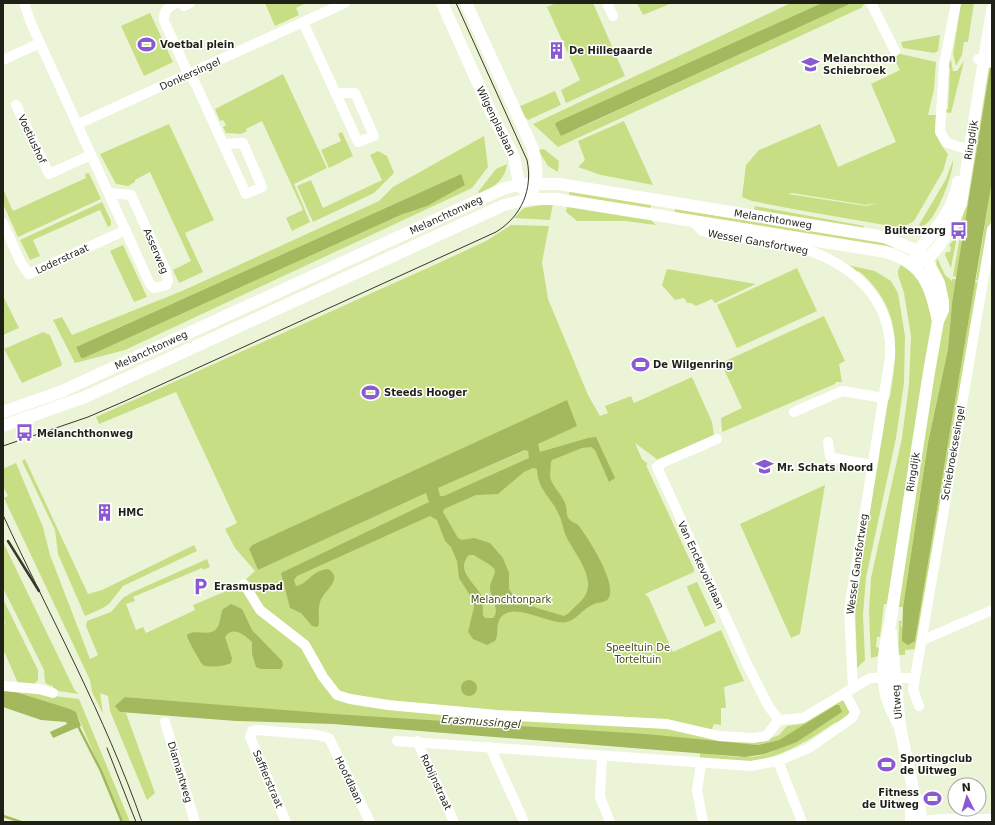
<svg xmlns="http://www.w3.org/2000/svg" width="995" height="825" viewBox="0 0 995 825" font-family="'DejaVu Sans',sans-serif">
<rect width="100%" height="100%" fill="#ecf4d7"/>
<g fill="#c8de85" fill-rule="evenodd">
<polygon points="265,3 306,3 296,8 299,15 275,26"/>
<polygon points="556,3 593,3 625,76 566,103 561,90 580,80 547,7"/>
<polygon points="637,3 672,3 643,15"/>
<polygon points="791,3 822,3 711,53 573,131 852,3 865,3 861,8 558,147 533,124"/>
<polygon points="961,3 974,3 968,42 964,42 962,55 956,66 953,54"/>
<polygon points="150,13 173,62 144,76 121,26"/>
<polygon points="940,35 938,51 934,53 903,48 901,42"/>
<path d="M896 53 936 62 934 89 928 115H936C934 132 937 141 948 154L943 171 914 221 902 228 798 210 752 201 742 197 746 165 759 150 820 124 838 167 896 142 871 84 900 70 892 55ZM792 193 866 205 878 203 867 206 788 194Z"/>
<polygon points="948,59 951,60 953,71 957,71 964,61 951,113 944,112 944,110 948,109 950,68 947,67"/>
<polygon points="988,68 990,68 957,277 953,276 961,230 959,229 963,215"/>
<polygon points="283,74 327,168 294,184 310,222 292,231 286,218 303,210 262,121 246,129 247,131 241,134 226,133 223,127 226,125 223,120 220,121 215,109"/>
<polygon points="555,91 561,105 528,120 516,108"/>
<polygon points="624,121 653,185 601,175 578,167 585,160 578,141"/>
<polygon points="169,124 214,220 185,233 203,272 179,283 173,270 191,261 150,172 135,180 135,182 128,186 116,184 100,154"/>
<polygon points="342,132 353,156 329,168 321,150 341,141 338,134"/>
<path d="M484 136 488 167 472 188 125 350 75 363 53 320 62 317 72 335 182 291 379 201 393 187ZM461 174 403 214 84 358H81L76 347Z"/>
<polygon points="544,149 559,161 558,172 548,166 538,150"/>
<polygon points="378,151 387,156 394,173 374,193 313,222 297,186 311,180 323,208 382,180 370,155"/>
<path d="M953 160C954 172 935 226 921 226L919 225 946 179Z"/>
<path d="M507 164C505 181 493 187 479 194L478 192 496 169Z"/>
<polygon points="89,173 101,199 18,237 3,204 3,189 13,211 86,178 85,174"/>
<polygon points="992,181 992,214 981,281 976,280"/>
<polygon points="570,191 651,204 650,211 568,198"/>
<polygon points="102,202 111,221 111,225 108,227 100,210 33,240 40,256 30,260 20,240"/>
<polygon points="553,203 550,220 514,218 524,208"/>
<polygon points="567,205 650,219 656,225 625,221 577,221 566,212"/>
<polygon points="755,206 864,226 863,229 754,211"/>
<polygon points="675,209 880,242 894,245 892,248 674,215"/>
<path d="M511 225 549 226 542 262 548 299 588 395 600 416 608 413 605 406 631 396 634 403 692 377 712 422 714 435 658 460 635 443 642 459 648 464 646 465 694 569V572L645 594 649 598 673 652 721 630 744 681 724 687 726 708H721V725L714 724 712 729 734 742H759L779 735 787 726 801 724 839 700 845 701 851 712 838 724 836 722C812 738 788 754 759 760 741 764 718 759 700 758V753C724 755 756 763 777 749 784 745 790 737 795 731L779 740 758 745 721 743 668 744 125 697 120 712 126 713 155 793 147 800 110 711 108 696 100 693 103 714 92 692 90 680 4 498 8 496 3 486V469L16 463 43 527 50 555 90 659 98 655 86 626 87 621 111 612 123 598 131 593 207 559 210 567 203 570 202 568 133 597 135 601 126 604 136 630 143 627 146 633 195 610 193 605 229 590 235 589 255 571 235 548 225 529 237 523 176 392 99 424 96 417 432 266 486 241ZM557 405 526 450 423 494 258 570 249 549 252 545Z"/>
<polygon points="955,237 957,237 951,268 945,255 946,252 950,252 951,247 949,246"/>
<polygon points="123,245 147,297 134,302 110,251"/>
<polygon points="937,258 945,275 952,281 952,279 957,279 952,303 948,349 928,441 903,607 897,607 942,325 936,266"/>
<polygon points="902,262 923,283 933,324 887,604 884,604 880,637 877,637 876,647 879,648 878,656 871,658 869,612 871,578 902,438 909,384 911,336 904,293 898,275 898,271"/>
<path d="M847 265 875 271 891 281 898 293 905 336 904 383 896 438 866 578 863 614 865 660 854 671 857 664 855 606 861 574 857 573 886 396 890 397C896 360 901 326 879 293 873 285 867 277 858 271L855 273Z"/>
<polygon points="797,268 817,311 737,348 717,305"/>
<polygon points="667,269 756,284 715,303 712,299 696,306 691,303 687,303 684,298 675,300 662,285"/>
<polygon points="975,282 980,283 917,649 905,650 905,655 898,655 899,621 902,621 901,626 915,641"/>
<polygon points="3,296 19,328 3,335"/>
<polygon points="824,316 845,361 839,364 842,382 836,382 835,384 722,432 721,418 742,408 721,363"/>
<polygon points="43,332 50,335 62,364 61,366 22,383 4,349"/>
<polygon points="25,459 88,594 102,590 194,545 197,551 123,586 109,604 101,609 85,616 58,554 55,530 22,461"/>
<polygon points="825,485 800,634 791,638 740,524"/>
<polygon points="3,542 74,689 78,694 53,690 53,686 48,685 45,682 44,670 3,588"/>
<polygon points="697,582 716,622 705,627 688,590 687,586"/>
<polygon points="3,599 38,670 38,680 34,684 18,683 3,649 3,625 5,623 3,618"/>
<polygon points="3,690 79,699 130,822 123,822 76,712 19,693"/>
</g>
<g fill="#a4b95e" fill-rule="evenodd">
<polygon points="822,3 852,3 561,136 555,124 557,122"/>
<polygon points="992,67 992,181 915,641 908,645 902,641 903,607 928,442 948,349 952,303 990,68"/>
<polygon points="461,174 465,185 427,206 403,214 84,358 81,358 76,347"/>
<path d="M567 400 577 426 538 444 540 452 588 438 596 437 615 478 609 482 595 450 591 447 582 448 552 460 551 462C551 467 549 476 551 480 554 488 562 495 565 503 568 509 565 516 570 520 573 523 576 523 578 525 587 536 619 585 608 599 605 603 597 602 592 605 583 609 576 620 567 622 551 626 516 602 502 616 494 625 500 633 495 641L487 645 473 639 468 632 474 607 473 600 459 578 457 561 451 547 445 541 437 520 430 516 297 576 294 580 296 586C309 584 310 571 328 569 345 579 323 591 320 602 318 609 319 618 319 624L317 627 312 626 301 613 290 608 281 573 429 502 426 493 258 570 249 549 252 545ZM525 450 528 451 529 458 444 496H440L438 488ZM533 468 537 469C537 490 553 499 559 515 563 523 563 531 567 538 577 558 602 584 578 604 573 608 570 613 564 616L537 608 515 598 509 589V573L503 558 490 543 474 538 462 540 458 538 443 512 444 509 476 495 498 494 524 472ZM469 555H474C480 560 490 563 495 570 495 576 490 582 490 588 490 598 501 609 493 618H485L483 615C482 609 484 603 482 597 477 584 454 571 469 555Z"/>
<path d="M231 604 242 609 252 630 282 661 283 665 281 669H261L256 667 252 654V642C245 635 233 625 225 637L232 658 231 663C226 666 208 668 203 665 201 664 186 637 187 635 196 628 209 638 217 628 221 622 220 615 223 609Z"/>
<circle cx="469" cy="688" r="8"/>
<polygon points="3,690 19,693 70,709 76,712 81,726 53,738 50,732 67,724 66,722 41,720 3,707"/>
<polygon points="125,697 334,714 646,734 758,745 779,740 836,705 839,705 842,712 797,742 765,754 745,757 333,724 236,721 120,712 115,706"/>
</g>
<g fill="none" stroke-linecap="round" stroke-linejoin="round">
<g stroke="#a4b95e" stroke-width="2.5">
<polyline points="78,726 101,771 122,822"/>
<polyline points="3,816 21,822"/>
</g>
<g stroke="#fff" stroke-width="10">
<polyline points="24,3 30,21 150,284 154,288 166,285 168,281 166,271 131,195 109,193"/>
<path d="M177 3C168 6 163 11 164 21L186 69 190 74 197 87 246 194 262 187 243 143 224 144"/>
<polyline points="181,3 184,6 190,3"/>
<polyline points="607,3 613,16"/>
<polyline points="871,3 895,51"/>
<polyline points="956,3 944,64 940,132 947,143 970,150"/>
<polyline points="303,22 358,142 374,136 355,93 336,93"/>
<polyline points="978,59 992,62"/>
<polyline points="3,60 40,43"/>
<polyline points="16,105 49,174 91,155"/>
<polyline points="78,124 345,3"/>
<path d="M693 221 702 231 802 248C854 265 893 300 890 357L849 610 853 688"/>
<polyline points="3,223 21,263 29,274 126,230"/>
<polyline points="794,412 842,391 884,398"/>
<polyline points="717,439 662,463 657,467 747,664 769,707 779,720"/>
<polyline points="828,442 830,456 833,458 872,465"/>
<polyline points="244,584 260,610 305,645 323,677 337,695 350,699 388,705 497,715 667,724 719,736 753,738 766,736 779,720 803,718 870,678 915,678 913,689 919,706"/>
<polyline points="923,640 992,610"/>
<polyline points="915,678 992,229"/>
<polyline points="3,686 39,689 53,693"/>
<polyline points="165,722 195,822"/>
<polyline points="397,741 751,766 778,761 809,748 852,718 855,712 845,693"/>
<polyline points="417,741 454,822"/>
<polyline points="490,747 524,822"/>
<polyline points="602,756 600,797 610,822"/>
<polyline points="778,761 802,822"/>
<polyline points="701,764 697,790 703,822"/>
<polyline points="286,822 250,737 252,731 258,730 317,735 329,738 370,822"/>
</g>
<g stroke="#fff" stroke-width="12">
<polyline points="442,3 490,110 514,157 519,184 524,190"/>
<path d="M466 3 533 149C536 163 539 177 533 190"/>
<path d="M915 257C919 248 927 241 933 232 945 218 955 201 958 182"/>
<path d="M920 262C938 257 953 221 961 204L992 10"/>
<path d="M3 412 60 392 505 188 524 184H559L884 237 918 251 927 260 939 283 943 301V310L938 321 929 372 890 624C884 648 879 677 888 701 891 710 896 719 900 727"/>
<path d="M3 426 85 397 504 205 530 199H556L886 252C924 264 930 285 938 321"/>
<polyline points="891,633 900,727 914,793 920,809 921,822"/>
<polyline points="911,822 911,807 914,793"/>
<polyline points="920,822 944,820 992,820"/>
</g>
<g stroke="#35382c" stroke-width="1">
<path d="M3 446 88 417 125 401 496 232C522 216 533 189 527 160L456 3"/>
<path d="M3 515C50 617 105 716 142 822"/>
<polyline points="107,748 136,822"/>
</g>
<polyline stroke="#35382c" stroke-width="2.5" points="8,541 39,591"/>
</g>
<defs>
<symbol id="stadium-bare" viewBox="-9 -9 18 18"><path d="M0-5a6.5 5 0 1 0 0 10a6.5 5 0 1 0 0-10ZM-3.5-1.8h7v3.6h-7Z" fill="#8b59d1" stroke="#fff" stroke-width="2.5" paint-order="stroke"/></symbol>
<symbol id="building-bare" viewBox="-9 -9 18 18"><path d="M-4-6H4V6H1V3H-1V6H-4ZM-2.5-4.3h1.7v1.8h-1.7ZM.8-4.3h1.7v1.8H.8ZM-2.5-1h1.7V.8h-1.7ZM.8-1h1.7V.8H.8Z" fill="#8b59d1" stroke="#fff" stroke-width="2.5" paint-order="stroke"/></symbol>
<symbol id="school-bare" viewBox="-9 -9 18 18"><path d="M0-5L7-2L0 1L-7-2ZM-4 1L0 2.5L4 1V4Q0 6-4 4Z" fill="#8b59d1" stroke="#fff" stroke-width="2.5" paint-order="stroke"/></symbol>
<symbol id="bus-bare" viewBox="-9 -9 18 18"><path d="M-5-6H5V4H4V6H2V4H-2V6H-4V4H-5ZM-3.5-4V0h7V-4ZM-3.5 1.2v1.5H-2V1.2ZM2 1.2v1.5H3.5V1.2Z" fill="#8b59d1" stroke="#fff" stroke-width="2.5" paint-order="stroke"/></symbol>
<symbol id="parking-bare" viewBox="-9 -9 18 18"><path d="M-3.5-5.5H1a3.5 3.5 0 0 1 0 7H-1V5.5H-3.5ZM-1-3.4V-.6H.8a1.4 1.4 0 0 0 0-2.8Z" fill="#8b59d1" stroke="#fff" stroke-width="2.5" paint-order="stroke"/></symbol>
</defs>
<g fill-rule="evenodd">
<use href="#stadium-bare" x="134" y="32" width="25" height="25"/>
<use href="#building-bare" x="544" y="38" width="25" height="25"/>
<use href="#school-bare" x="798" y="52" width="25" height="25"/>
<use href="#bus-bare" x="946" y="218" width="25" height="25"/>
<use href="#stadium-bare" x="628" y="352" width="25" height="25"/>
<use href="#stadium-bare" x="358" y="380" width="25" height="25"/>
<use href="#bus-bare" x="12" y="420" width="25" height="25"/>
<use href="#school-bare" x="752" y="454" width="25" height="25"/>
<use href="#building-bare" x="92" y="500" width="25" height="25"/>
<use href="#parking-bare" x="188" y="574" width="25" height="25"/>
<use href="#stadium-bare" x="874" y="752" width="25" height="25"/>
<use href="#stadium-bare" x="920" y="786" width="25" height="25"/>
</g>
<g text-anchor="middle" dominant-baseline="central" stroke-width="3" stroke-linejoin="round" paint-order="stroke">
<g font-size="10" font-weight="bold" fill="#1f2117" stroke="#fff" text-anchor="start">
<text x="160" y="44">Voetbal plein</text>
<text x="569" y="50">De Hillegaarde</text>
<text x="823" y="58">Melanchthon<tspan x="823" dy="12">Schiebroek</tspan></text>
<text x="946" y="230" text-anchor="end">Buitenzorg</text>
<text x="653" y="364">De Wilgenring</text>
<text x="384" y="392">Steeds Hooger</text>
<text x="37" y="433">Melanchthonweg</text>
<text x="777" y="467">Mr. Schats Noord</text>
<text x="118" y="512">HMC</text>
<text x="214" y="586">Erasmuspad</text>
<text x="900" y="758">Sportingclub<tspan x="900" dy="12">de Uitweg</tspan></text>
<text x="919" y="792" text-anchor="end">Fitness<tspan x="919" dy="12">de Uitweg</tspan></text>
</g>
<g font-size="10" fill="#1f2117" stroke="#fff">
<text transform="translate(190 74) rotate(-24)">Donkersingel</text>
<text transform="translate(496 121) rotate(64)">Wilgenplaslaan</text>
<text transform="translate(32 139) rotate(65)">Voetiushof</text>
<text transform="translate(971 140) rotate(-81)">Ringdijk</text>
<text transform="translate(446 215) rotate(-25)">Melanchtonweg</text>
<text transform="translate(773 219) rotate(9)">Melanchtonweg</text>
<text transform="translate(758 242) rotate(10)">Wessel Gansfortweg</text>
<text transform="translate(156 251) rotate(67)">Asserweg</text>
<text transform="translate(62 259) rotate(-25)">Loderstraat</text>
<text transform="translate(151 350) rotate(-25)">Melanchtonweg</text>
<text transform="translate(953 453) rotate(-80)">Schiebroeksesingel</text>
<text transform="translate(913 472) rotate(-81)">Ringdijk</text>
<text transform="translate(857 564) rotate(-82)">Wessel Gansfortweg</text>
<text transform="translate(701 565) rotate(65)">Van Enckevoirtlaan</text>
<text transform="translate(897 702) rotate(-95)">Uitweg</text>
<text transform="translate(180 772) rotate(73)">Diamantweg</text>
<text transform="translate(268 779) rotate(67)">Saffierstraat</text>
<text transform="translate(349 780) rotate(64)">Hoofdlaan</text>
<text transform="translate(436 782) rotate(65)">Robijnstraat</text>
</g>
<g font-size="10" fill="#45510d" stroke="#fff">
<text x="511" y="599">Melanchtonpark</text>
<text x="638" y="647">Speeltuin De<tspan x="638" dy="12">Torteltuin</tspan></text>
</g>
<g font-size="11" font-style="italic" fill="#363f19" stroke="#fff">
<text transform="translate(481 722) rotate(4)">Erasmussingel</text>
</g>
</g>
<rect width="995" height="825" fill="none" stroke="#1f2117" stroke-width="8"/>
<g transform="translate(967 797) rotate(355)"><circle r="19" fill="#ffffff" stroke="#a5a6a2"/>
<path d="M0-3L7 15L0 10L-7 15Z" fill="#8b59d1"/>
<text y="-6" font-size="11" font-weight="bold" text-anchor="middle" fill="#1f2117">N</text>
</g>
</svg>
